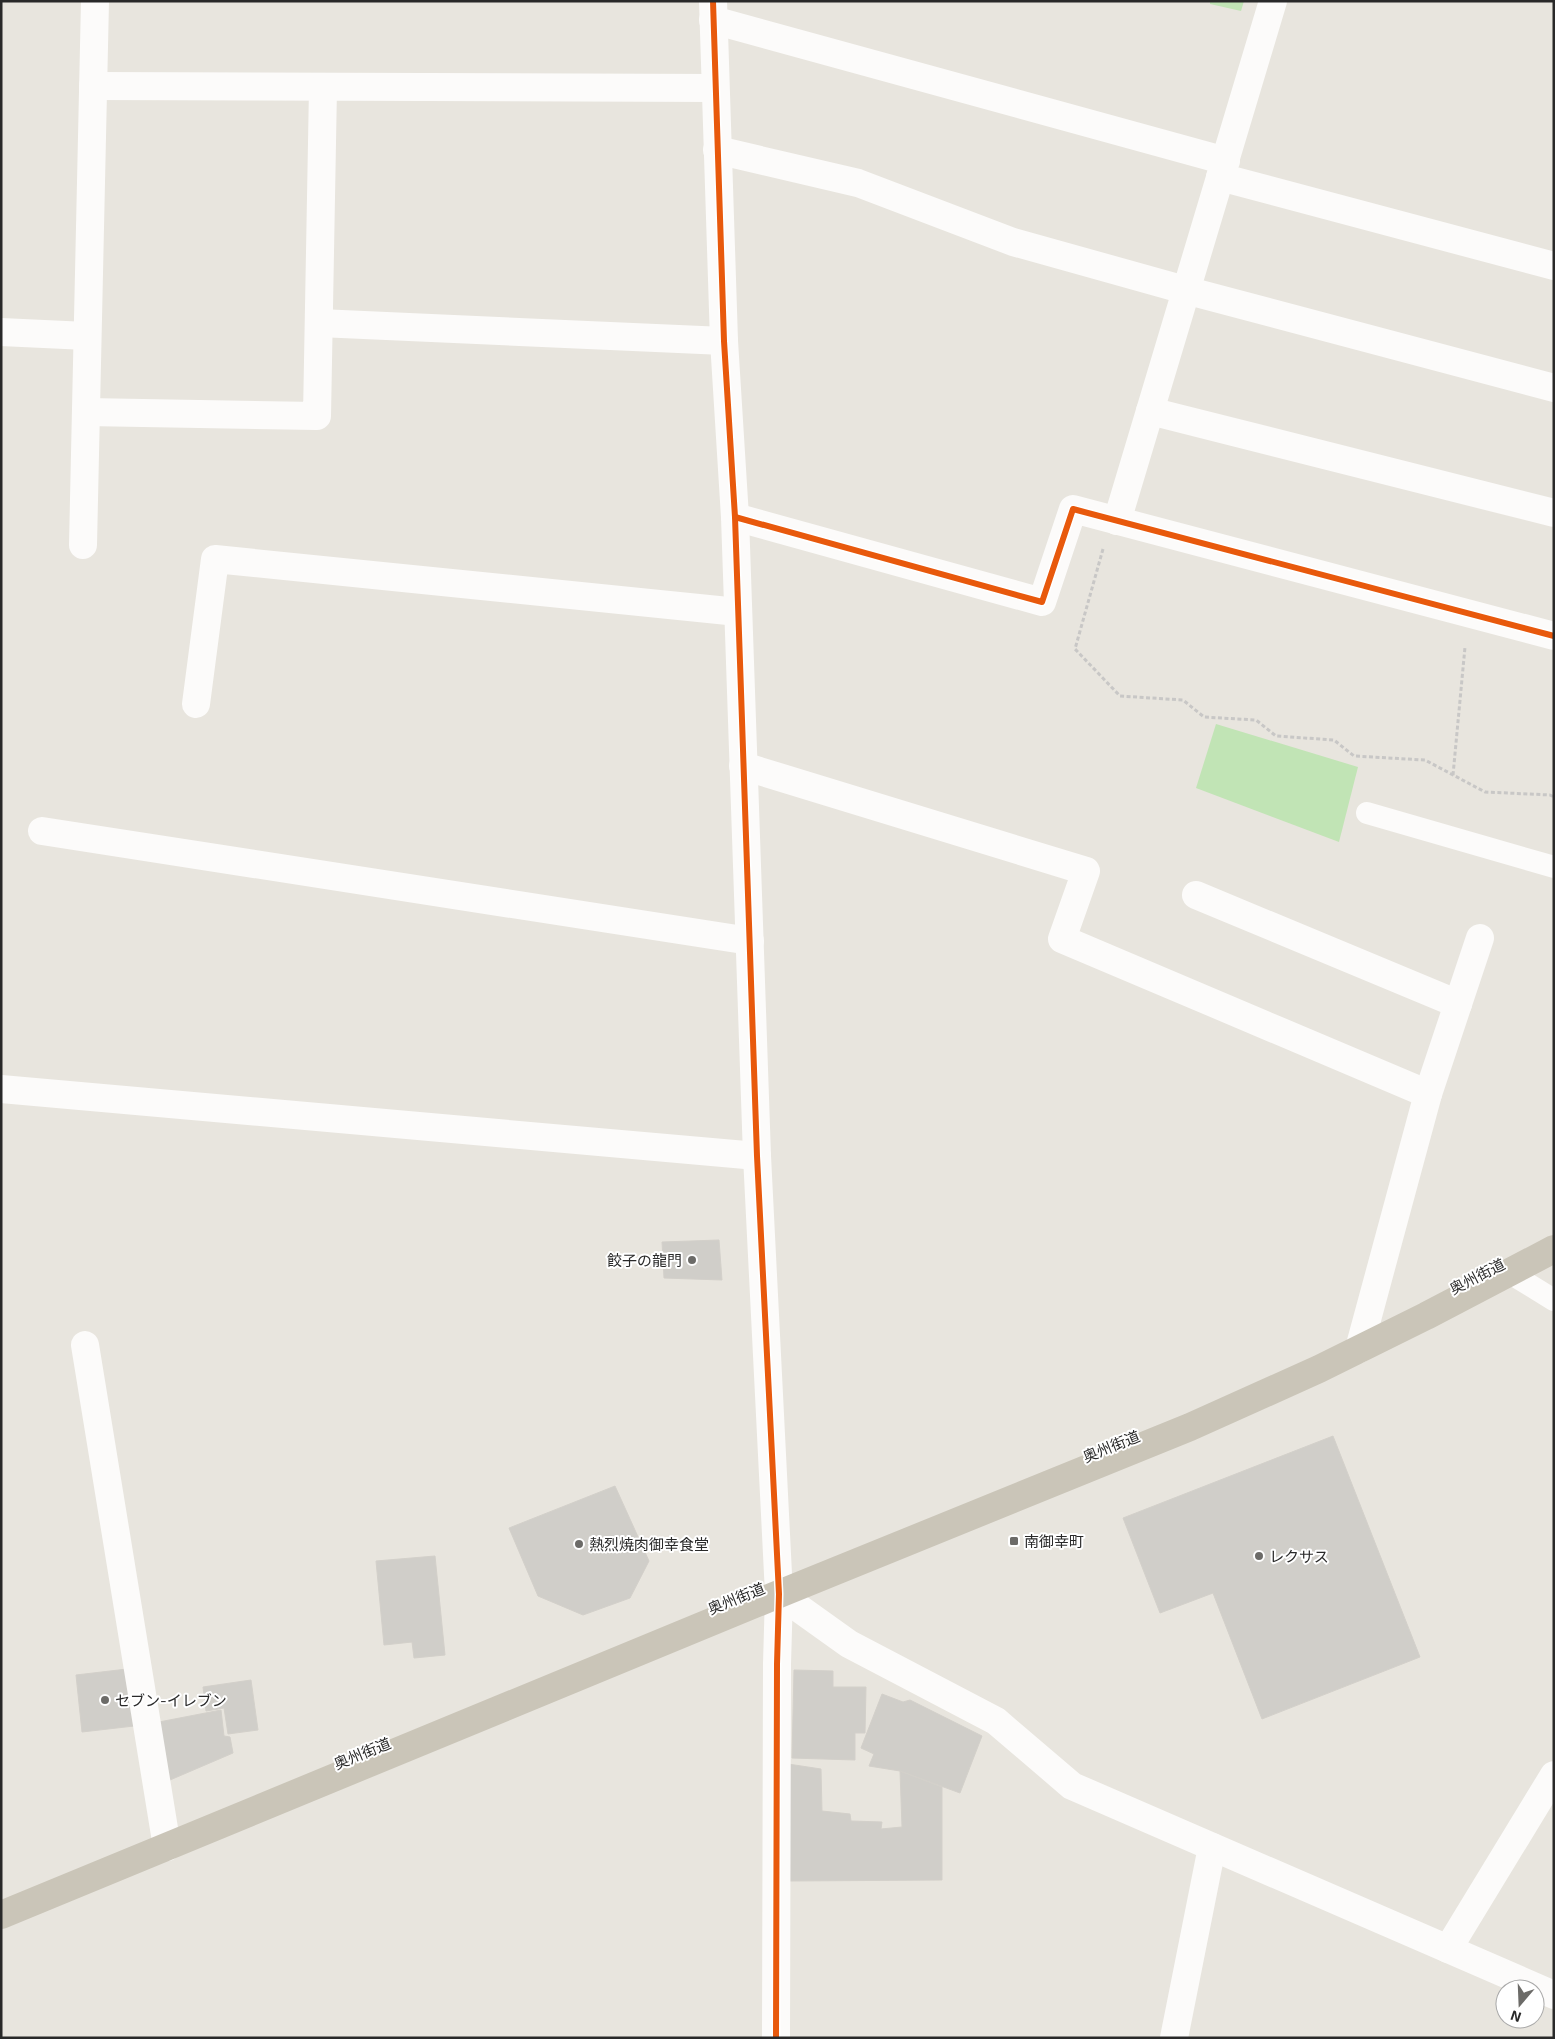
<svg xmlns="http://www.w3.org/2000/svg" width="1555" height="2039" viewBox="0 0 1555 2039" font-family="'Exo 2','Noto Sans JP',sans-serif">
<rect width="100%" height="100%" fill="#e8e5de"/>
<g fill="#c1e4b5">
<polygon points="1210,1 1244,1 1241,11 1210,4"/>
<polygon points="1216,724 1358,767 1339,842 1196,788"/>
</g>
<g fill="#d0cec9" stroke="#d3d0ca">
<polygon points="719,1240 722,1280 664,1278 662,1242"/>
<polygon points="1333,1436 1420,1657 1262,1719 1213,1593 1160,1613 1123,1518"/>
<polygon points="615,1486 649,1561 630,1598 583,1615 538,1596 509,1528"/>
<polygon points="435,1556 445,1655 414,1658 412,1642 384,1645 376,1561"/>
<polygon points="127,1669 134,1726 82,1732 76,1675"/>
<polygon points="794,1670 833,1671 833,1687 866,1687 865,1733 855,1733 855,1760 792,1758"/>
<polygon points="251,1680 258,1730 228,1734 224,1708 206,1711 203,1687"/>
<polygon points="882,1694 903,1702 910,1700 982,1736 960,1793 900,1771 869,1766 874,1754 861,1748"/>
<polygon points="221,1710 224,1736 230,1737 233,1753 170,1780 159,1722"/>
<polygon points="788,1764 821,1769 822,1811 850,1814 851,1821 882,1822 881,1829 902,1827 900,1771 942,1787 942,1880 789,1881"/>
</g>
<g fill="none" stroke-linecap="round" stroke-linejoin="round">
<g stroke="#c8c7c6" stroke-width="3" stroke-dasharray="4 2.5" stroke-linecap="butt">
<polyline points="1103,549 1075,649 1120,696 1183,700 1204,717 1256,720 1276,736 1334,740 1354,756 1425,760 1485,792 1550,795 1554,797"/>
<polyline points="1453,775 1465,647"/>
</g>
<g stroke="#fcfbfa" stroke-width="22">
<polyline points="1367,813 1554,867"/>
<polyline points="1510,1273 1554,1300"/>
</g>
<g stroke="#fcfbfa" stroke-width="28">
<polyline points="713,1 724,341 735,517 757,1156 779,1594 777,1664 776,2038"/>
<polyline points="713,20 1226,161"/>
<polyline points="93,86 715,88"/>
<polyline points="717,150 858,183 1013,242 1185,290 1554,388"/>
<polyline points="1220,177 1554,266"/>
<polyline points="319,323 724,341"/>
<polyline points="1,332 87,336"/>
<polyline points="1150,411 1554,513"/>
<polyline points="86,412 317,416 323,88"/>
<polyline points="735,517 1042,602 1073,509 1554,636"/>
<polyline points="1117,521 1273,1"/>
<polyline points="83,545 95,1"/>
<polyline points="196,704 215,559 738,612"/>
<polyline points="743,766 1086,871 1062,939 1428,1094"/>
<polyline points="42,831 750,941"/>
<polyline points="1196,895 1458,1004"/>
<polyline points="1,1089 757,1156"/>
<polyline points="85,1345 167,1847"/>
<polyline points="1359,1349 1428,1094 1480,938"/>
<polyline points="779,1594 849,1644 996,1721 1072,1786 1554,1995"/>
<polyline points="1448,1949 1554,1775"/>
<polyline points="1174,2038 1212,1847"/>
</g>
<polyline stroke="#cac5b8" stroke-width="28" points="1,1915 779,1594 1190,1427 1319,1369 1426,1316 1554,1249"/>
<defs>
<g id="cycleway">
<polyline points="713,1 724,341 735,517 757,1156 779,1594 777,1664 776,2038"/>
<polyline points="735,517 1042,602 1073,509 1554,636"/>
</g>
</defs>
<use href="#cycleway" stroke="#fff" stroke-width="9"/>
<use href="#cycleway" stroke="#e8590c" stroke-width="6"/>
</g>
<g fill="#6c6b68" stroke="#fff" stroke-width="2">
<circle cx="692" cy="1260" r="5"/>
<rect x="1009" y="1536" width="10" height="10" rx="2.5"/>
<circle cx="579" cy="1544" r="5"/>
<circle cx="1259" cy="1556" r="5"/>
<circle cx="105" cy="1700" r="5"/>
</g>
<g text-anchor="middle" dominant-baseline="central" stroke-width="4" stroke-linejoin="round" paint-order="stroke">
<g font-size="15" fill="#292929" stroke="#fff" text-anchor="start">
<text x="682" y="1260" text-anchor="end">餃子の龍門</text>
<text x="1024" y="1541">南御幸町</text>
<text x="589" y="1544">熱烈焼肉御幸食堂</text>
<text x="1269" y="1556">レクサス</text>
<text x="115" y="1700">セブン-イレブン</text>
</g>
<g font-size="15" fill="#292929" stroke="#fff">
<text transform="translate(1477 1276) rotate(-27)">奥州街道</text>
<text transform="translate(1111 1446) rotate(-22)">奥州街道</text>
<text transform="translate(736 1598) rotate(-22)">奥州街道</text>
<text transform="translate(362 1753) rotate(-22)">奥州街道</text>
</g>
</g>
<rect width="1555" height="2039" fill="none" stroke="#292929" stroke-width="5"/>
<g transform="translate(1520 2004) rotate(199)"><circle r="24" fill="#ffffff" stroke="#a9a9a9"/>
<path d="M0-4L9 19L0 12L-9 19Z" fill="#6c6b68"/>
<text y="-8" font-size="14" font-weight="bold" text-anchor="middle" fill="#292929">N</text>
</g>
</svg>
